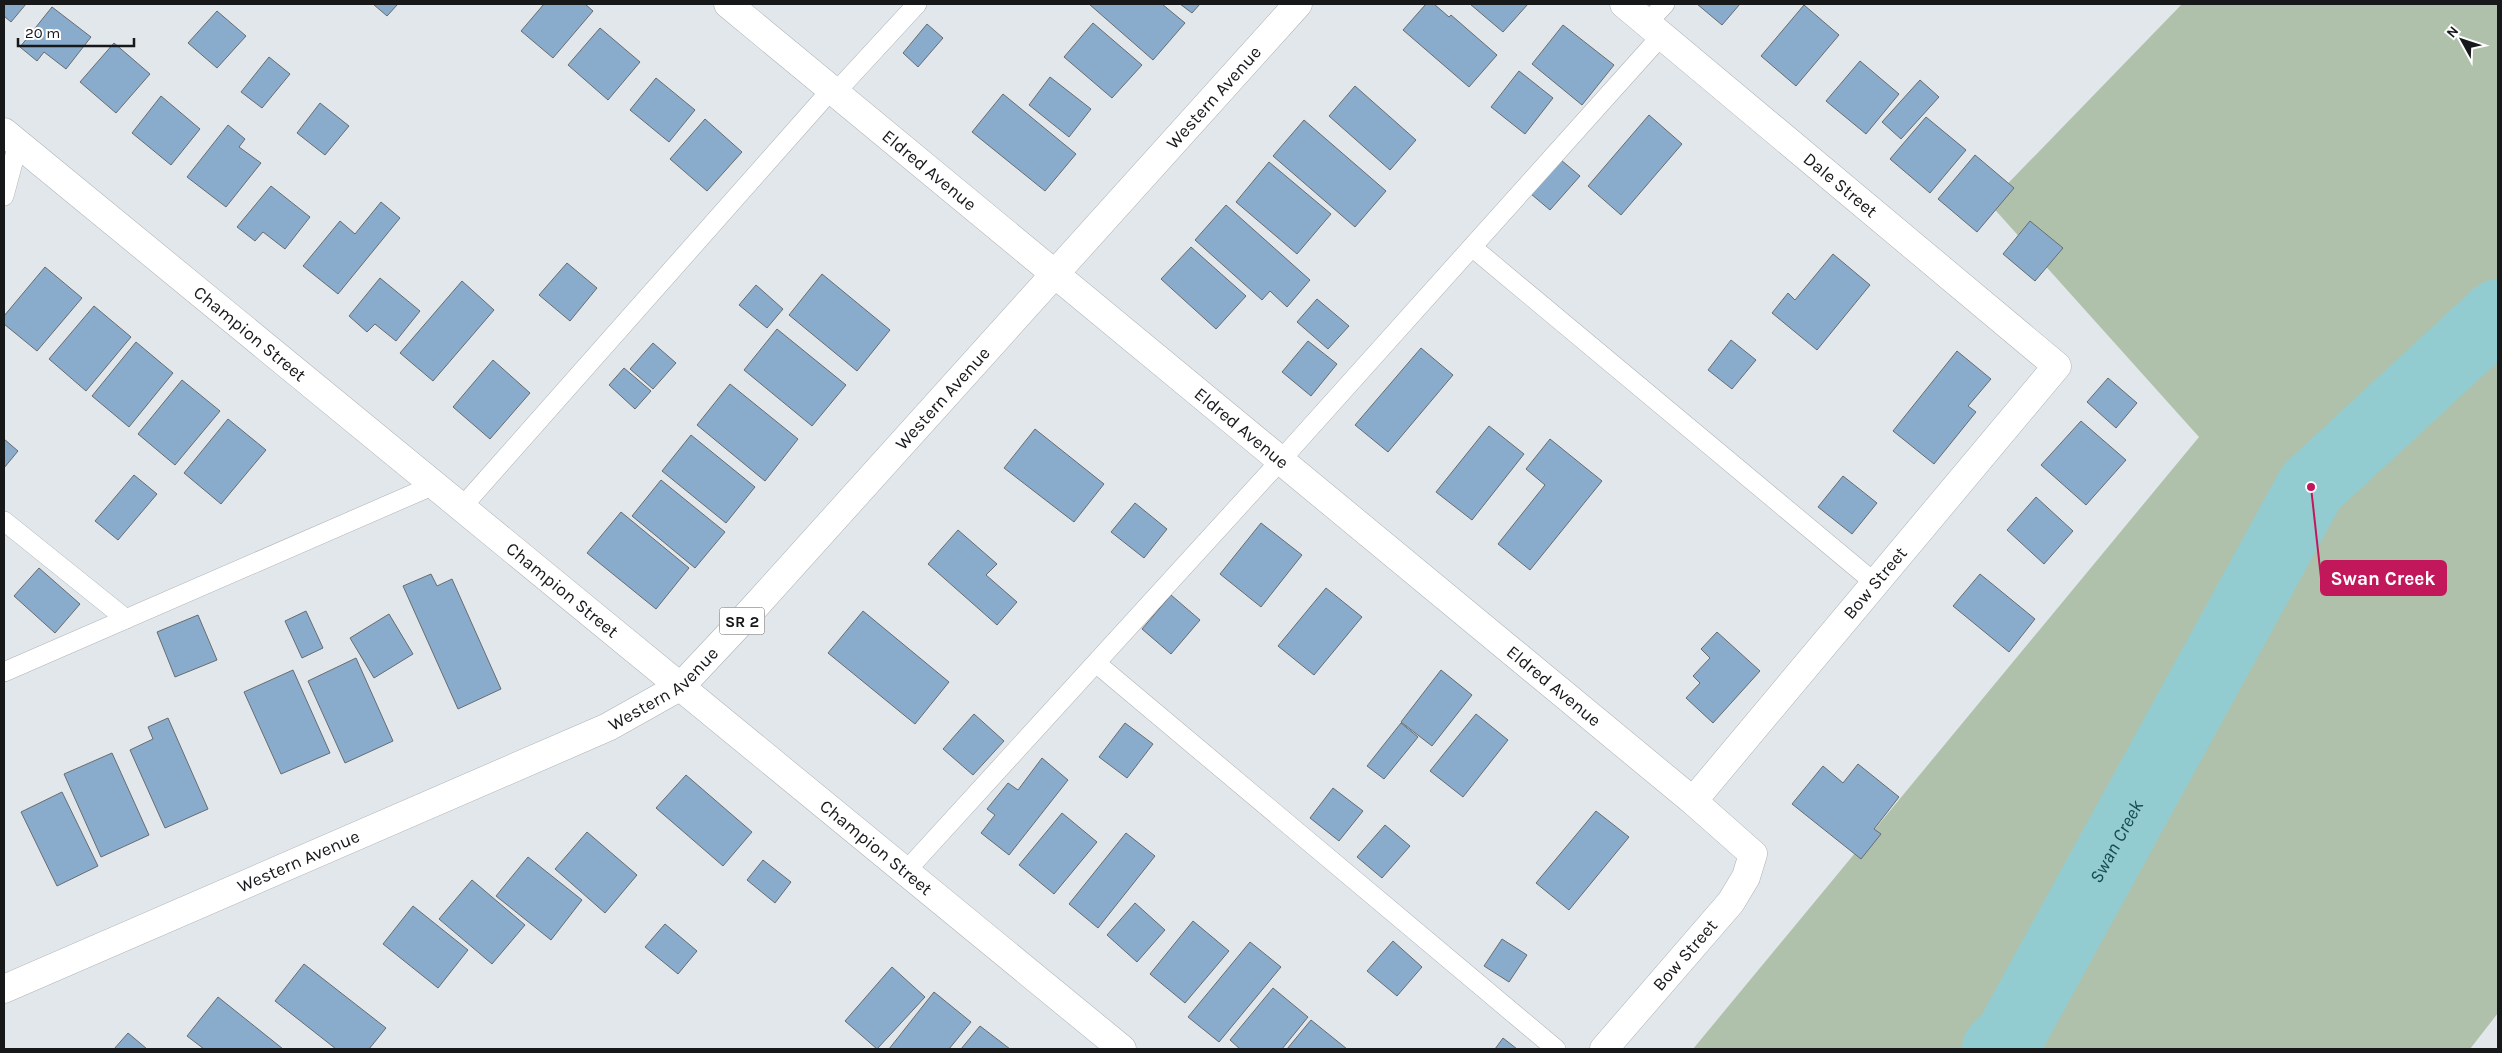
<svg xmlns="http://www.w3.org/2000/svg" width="2502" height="1053" viewBox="0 0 2502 1053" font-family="Karla,sans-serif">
<rect width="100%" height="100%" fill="#e2e7eb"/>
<polygon fill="#afc1aa" points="2182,4 2498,4 2498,1013 2470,1049 1693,1049 2199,437 1989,203"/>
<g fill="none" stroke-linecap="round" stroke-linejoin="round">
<path stroke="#92ccd1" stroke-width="70" id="s1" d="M1997 1049 2010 1036 2311 487 2498 314"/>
</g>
<g fill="#89accc" stroke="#686c70">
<polygon points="4,4 26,4 11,22 4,16"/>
<polygon points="373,4 398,4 387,16"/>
<polygon points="544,4 585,4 593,11 553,58 521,31"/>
<polygon points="1089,4 1162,4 1185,23 1153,60"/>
<polygon points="1180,4 1200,4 1192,13"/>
<polygon points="1426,4 1434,4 1449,17 1451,15 1497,55 1469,87 1403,30"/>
<polygon points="1470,4 1528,4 1503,32"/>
<polygon points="1697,4 1740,4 1722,25"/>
<polygon points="1804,5 1839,35 1796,86 1761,56"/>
<polygon points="52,7 91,37 66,69 44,52 37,61 20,47"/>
<polygon points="217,11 246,36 217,68 188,43"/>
<polygon points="1093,23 1142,65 1112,98 1064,57"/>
<polygon points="927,24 943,38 918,67 903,53"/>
<polygon points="1563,25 1614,65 1582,105 1532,64"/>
<polygon points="600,28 640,62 608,100 568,65"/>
<polygon points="114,43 150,74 116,113 80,82"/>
<polygon points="269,57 290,74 262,108 241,92"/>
<polygon points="1860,61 1899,94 1866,134 1826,101"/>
<polygon points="1519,71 1553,98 1525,134 1491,107"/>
<polygon points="1050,77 1091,109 1069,137 1029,105"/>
<polygon points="656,78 695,110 669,142 630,110"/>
<polygon points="1920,80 1939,97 1901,139 1882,122"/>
<polygon points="1355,86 1416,140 1390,170 1329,116"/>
<polygon points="1003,94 1076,154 1045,191 972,132"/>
<polygon points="161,96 200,129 171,165 132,133"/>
<polygon points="320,103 349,126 325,155 297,133"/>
<polygon points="1649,115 1682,144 1621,215 1588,186"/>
<polygon points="1926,117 1966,150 1930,193 1890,159"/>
<polygon points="705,119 742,152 707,191 670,159"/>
<polygon points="1304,120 1386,191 1355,227 1273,156"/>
<polygon points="228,125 245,139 239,147 261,163 226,207 187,177"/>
<polygon points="1975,155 2014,188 1977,232 1938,199"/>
<polygon points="1561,160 1580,176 1550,210 1531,194"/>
<polygon points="1269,162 1331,214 1297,254 1236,202"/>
<polygon points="271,186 310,217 285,249 263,232 255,241 237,227"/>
<polygon points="381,202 400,218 338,294 303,266 340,221 355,234"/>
<polygon points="1226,205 1310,280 1287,307 1270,291 1262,300 1195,240"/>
<polygon points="2030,221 2063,248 2035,281 2003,254"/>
<polygon points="1191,247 1246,296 1216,329 1161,279"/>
<polygon points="1833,254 1870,285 1817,350 1772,313 1788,293 1795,300"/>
<polygon points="567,263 597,288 570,321 539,295"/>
<polygon points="45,267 82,298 37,351 4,324 4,316"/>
<polygon points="822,274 890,330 857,371 789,315"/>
<polygon points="380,278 420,311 396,341 375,324 367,332 349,316"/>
<polygon points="462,281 494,310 433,381 400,353"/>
<polygon points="756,285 783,309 767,328 739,305"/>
<polygon points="1317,299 1349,326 1328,349 1297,322"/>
<polygon points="94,306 131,337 86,391 49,359"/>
<polygon points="777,329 846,385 812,426 744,370"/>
<polygon points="1731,340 1756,360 1732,389 1708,370"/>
<polygon points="1308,341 1337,364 1311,396 1282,372"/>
<polygon points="136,342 173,373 129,427 92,396"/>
<polygon points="653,343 676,363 653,389 630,369"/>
<polygon points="1421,348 1453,375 1388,452 1355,425"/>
<polygon points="1957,351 1991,379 1968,406 1976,412 1934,464 1893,431"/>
<polygon points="493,360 530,393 490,439 453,407"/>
<polygon points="624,368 651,391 635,409 609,385"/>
<polygon points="2108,378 2137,403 2116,428 2087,402"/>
<polygon points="182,380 220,411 175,465 138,434"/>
<polygon points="730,384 798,439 765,481 697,425"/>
<polygon points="228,419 266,450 221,504 184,473"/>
<polygon points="2081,421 2126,460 2086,505 2041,465"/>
<polygon points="1489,426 1524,454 1472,520 1436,492"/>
<polygon points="1035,429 1104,484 1074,522 1004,468"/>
<polygon points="691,435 755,487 726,523 662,471"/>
<polygon points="4,439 18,451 4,468"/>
<polygon points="1550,439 1602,481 1530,570 1498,544 1545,485 1526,469"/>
<polygon points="134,475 157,494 118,540 95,521"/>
<polygon points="1843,476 1877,503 1852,534 1818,507"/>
<polygon points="661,480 725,532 695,568 632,516"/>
<polygon points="2036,497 2073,531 2044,564 2007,530"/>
<polygon points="1135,503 1167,529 1144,558 1111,532"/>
<polygon points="621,512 689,568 656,609 587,553"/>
<polygon points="1261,523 1302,555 1261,607 1220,574"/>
<polygon points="958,530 997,564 986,575 1017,602 997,625 928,564"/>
<polygon points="39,568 80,604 55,633 14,596"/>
<polygon points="431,574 437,586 452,579 501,689 458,709 403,586"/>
<polygon points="1980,574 2035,619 2009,652 1953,606"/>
<polygon points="1326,588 1362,617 1314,675 1278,646"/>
<polygon points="1171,595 1200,620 1171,654 1142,629"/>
<polygon points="306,611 323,648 302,658 285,621"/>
<polygon points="863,611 949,682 915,724 828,653"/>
<polygon points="389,614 413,654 374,678 350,638"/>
<polygon points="198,615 217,660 175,677 157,632"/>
<polygon points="1717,632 1760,671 1713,723 1686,698 1700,683 1693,676 1710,658 1701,649"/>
<polygon points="356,658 393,741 345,763 308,681"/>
<polygon points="293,670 330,753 281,774 244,692"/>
<polygon points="1441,670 1472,695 1432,746 1401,722"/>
<polygon points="974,714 1004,741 973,775 943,749"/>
<polygon points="1476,714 1508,740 1463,797 1430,771"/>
<polygon points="168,718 208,809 165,828 130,750 153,739 148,727"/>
<polygon points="1125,723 1153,744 1127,778 1099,757"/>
<polygon points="1401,723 1418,737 1384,779 1367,766"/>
<polygon points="112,753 149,835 101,857 64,774"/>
<polygon points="1042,758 1068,780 1009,855 981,833 995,815 987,809 1008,783 1018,790"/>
<polygon points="1858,764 1899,797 1874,829 1881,834 1861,859 1792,804 1823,766 1843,783"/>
<polygon points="686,775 752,832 723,866 656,808"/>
<polygon points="1333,788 1363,811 1339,841 1310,818"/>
<polygon points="62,792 98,866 57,886 21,812"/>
<polygon points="1596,811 1629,837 1569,910 1536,883"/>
<polygon points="1062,813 1097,842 1054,894 1019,865"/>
<polygon points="1385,825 1410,846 1382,878 1357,857"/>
<polygon points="587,832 637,875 605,913 555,869"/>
<polygon points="1126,833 1155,856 1098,928 1069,904"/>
<polygon points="528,857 582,900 551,940 496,896"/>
<polygon points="763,860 791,882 775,903 747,880"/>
<polygon points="472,880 525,925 492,964 439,919"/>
<polygon points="1135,903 1165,930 1137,962 1107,935"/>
<polygon points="413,906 468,950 438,988 383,944"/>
<polygon points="1193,921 1229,951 1185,1003 1150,974"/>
<polygon points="665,924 697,951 678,974 645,947"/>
<polygon points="1502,939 1527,955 1509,982 1484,966"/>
<polygon points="1393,941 1422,967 1397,996 1367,971"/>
<polygon points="1250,942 1281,967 1219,1042 1188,1017"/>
<polygon points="304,964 386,1028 369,1049 336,1049 275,1001"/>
<polygon points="892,967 925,997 877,1049 845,1021"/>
<polygon points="1273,988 1308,1017 1282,1049 1240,1049 1230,1040"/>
<polygon points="934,992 971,1022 949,1049 889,1049"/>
<polygon points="218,997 283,1049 204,1049 187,1036"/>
<polygon points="1311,1020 1347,1049 1287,1049"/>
<polygon points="980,1026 1010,1049 961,1049"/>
<polygon points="128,1033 147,1049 114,1049"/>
<polygon points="1503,1038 1517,1049 1495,1049"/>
</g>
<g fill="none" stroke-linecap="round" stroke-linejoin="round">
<defs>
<g id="lane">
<polyline points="1647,23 1665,4"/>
<polyline points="835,93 917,4"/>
<polyline points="4,196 18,144"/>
<polyline points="1472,247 1875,583"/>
<polyline points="462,507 831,90"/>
<polyline points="4,521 126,619"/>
<polyline points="1096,663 1556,1049"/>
<polyline points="4,672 434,485"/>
<polyline points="906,871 1280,461 1662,35"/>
</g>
<g id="street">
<path id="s2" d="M728 4 1693 801 1753 854 1746 877 1731 902 1604 1049"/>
<path id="s3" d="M1624 4 2057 366 1693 801"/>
<path id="s4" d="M4 132 1122 1049"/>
</g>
<g id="primary">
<path id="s5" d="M4 989 608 727 681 686 742 621 1298 4"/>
</g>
</defs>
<use href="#lane" stroke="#aeb2b6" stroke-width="20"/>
<use href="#street" stroke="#aeb2b6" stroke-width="29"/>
<use href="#primary" stroke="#aeb2b6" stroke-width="29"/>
<use href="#lane" stroke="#fff" stroke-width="19"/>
<use href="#street" stroke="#fff" stroke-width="28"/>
<use href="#primary" stroke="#fff" stroke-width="28"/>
</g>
<g text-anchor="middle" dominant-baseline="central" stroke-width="4" stroke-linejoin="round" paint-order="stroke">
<rect fill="#fff" stroke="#5d5d5f" stroke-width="1" x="719.5" y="607.5" width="45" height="27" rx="4"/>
<g font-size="16" font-weight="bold" fill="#17181a">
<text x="742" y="621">SR 2</text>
</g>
<g font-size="18" fill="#17181a" stroke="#fff">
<text stroke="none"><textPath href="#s5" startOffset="1536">Western Avenue</textPath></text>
<text stroke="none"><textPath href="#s2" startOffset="261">Eldred Avenue</textPath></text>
<text stroke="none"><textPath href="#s3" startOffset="282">Dale Street</textPath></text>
<text stroke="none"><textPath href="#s4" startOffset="318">Champion Street</textPath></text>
<text stroke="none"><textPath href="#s5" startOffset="1131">Western Avenue</textPath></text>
<text stroke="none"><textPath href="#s2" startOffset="666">Eldred Avenue</textPath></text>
<text transform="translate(1875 583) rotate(-50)">Bow Street</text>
<text stroke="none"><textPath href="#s4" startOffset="722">Champion Street</textPath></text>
<text stroke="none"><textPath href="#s2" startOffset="1071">Eldred Avenue</textPath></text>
<text stroke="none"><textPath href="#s5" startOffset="726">Western Avenue</textPath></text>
<text stroke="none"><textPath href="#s4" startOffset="1128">Champion Street</textPath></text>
<text stroke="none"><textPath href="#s5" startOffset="321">Western Avenue</textPath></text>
<text transform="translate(1685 955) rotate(-49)">Bow Street</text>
</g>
<g font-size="19" font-style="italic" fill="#164a4e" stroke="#fff">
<text stroke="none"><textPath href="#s1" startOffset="240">Swan Creek</textPath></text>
</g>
</g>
<path fill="none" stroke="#c2185b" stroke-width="2" d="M2311 487L2321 578"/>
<circle fill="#c2185b" stroke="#fff" stroke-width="2" cx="2311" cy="487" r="5"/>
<rect fill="#c2185b" stroke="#c2185b" stroke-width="2" x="2321" y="561" width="125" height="34" rx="5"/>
<g font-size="19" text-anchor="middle" font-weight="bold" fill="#fff">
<text x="2383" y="585">Swan Creek</text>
</g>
<rect width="2502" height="1053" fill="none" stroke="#17181a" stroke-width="10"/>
<g transform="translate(2462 40) rotate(310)" stroke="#ffffff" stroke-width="4" paint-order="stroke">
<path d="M0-4L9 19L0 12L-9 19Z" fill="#17181a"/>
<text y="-8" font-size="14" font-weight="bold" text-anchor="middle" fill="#17181a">N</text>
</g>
<path d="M18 38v8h116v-8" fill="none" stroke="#17181a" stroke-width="2.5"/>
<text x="25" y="38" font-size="15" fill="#17181a" stroke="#ffffff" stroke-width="4" paint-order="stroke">20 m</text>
</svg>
